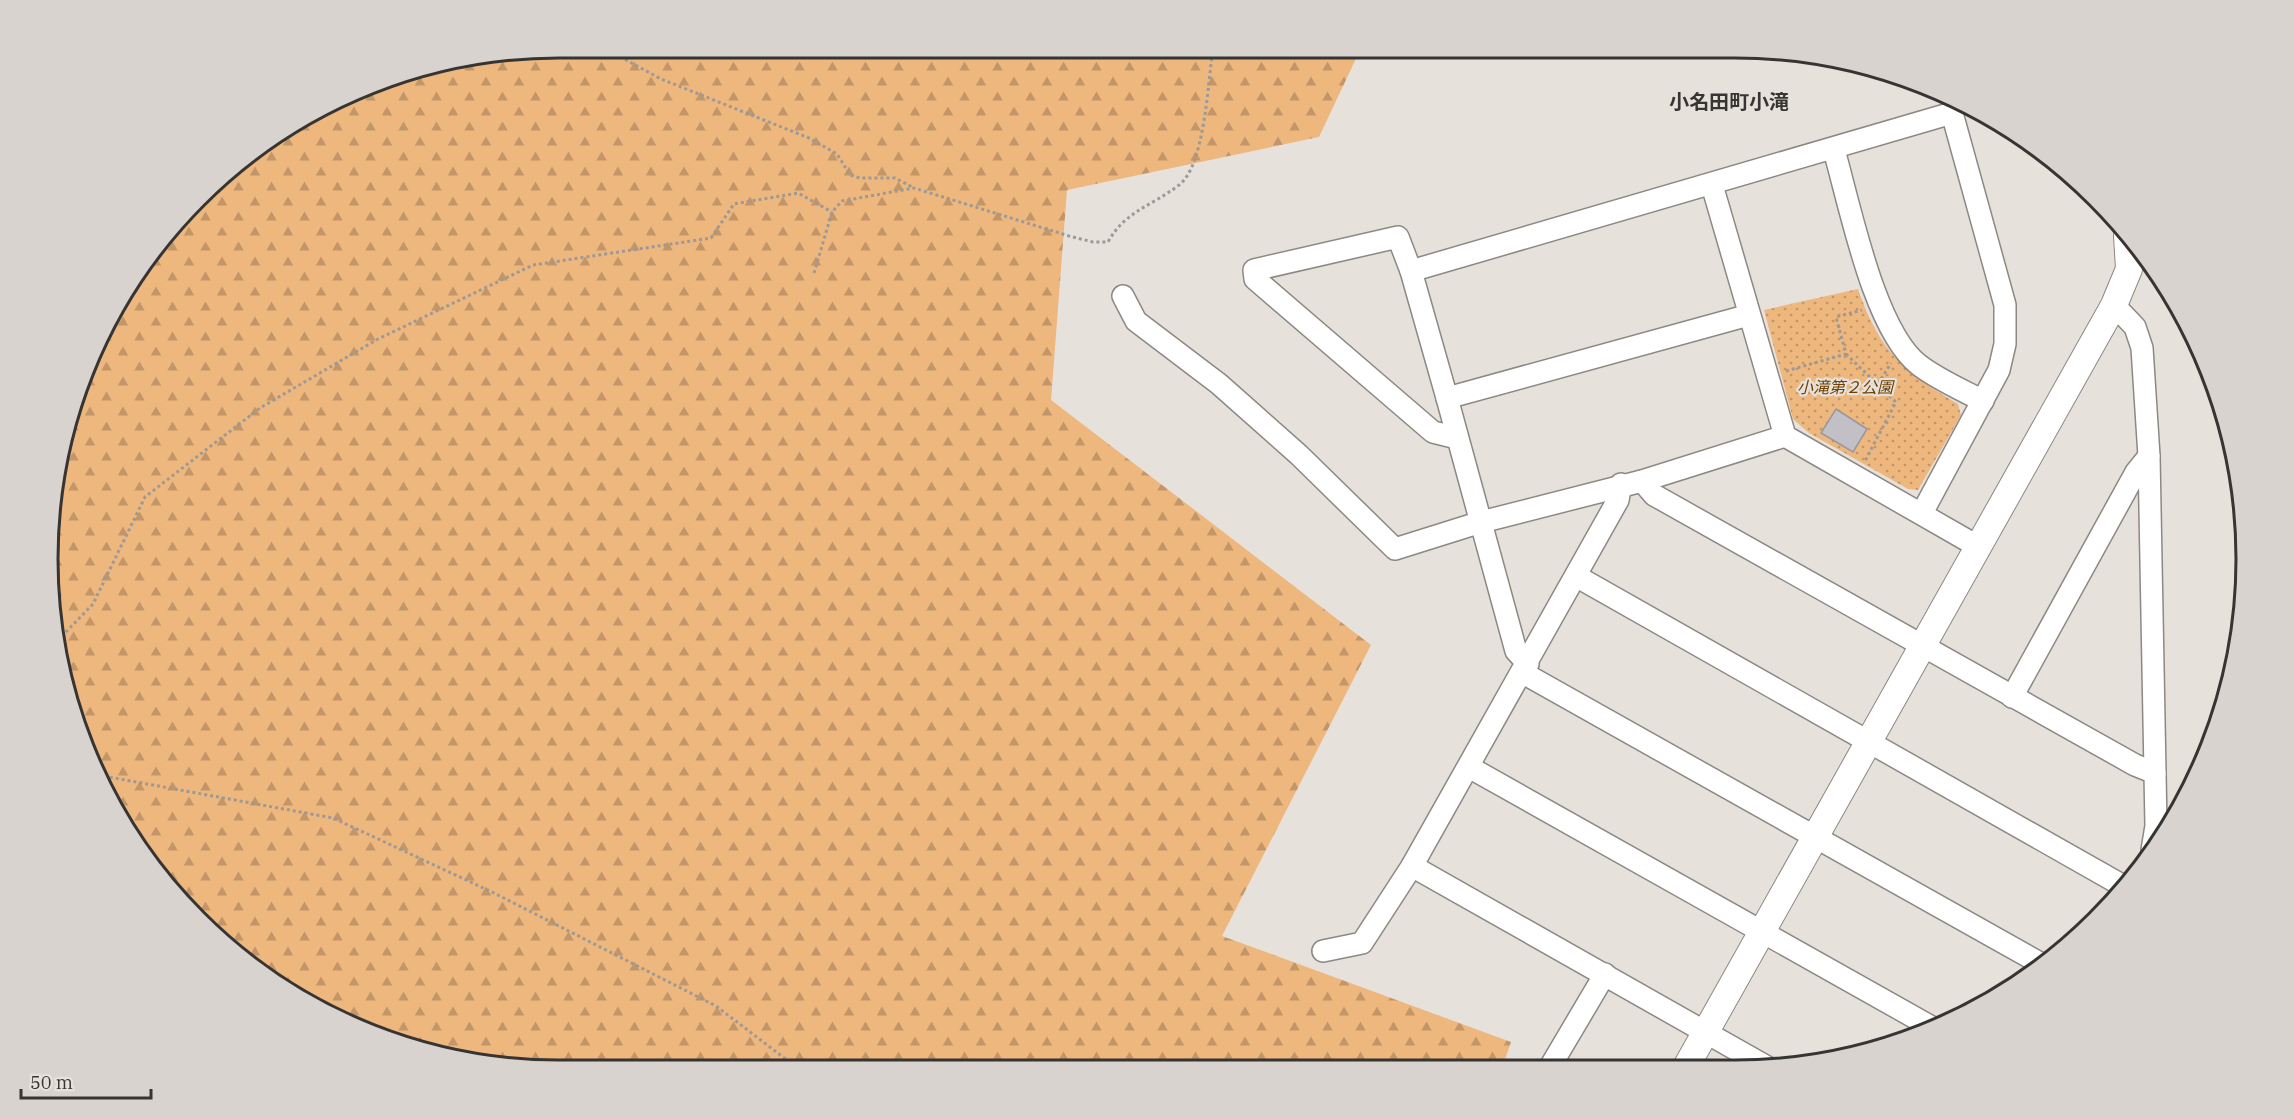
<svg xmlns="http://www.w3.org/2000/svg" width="2294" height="1119" viewBox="0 0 2294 1119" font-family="'IBM Plex Serif','Noto Sans JP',serif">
<defs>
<pattern id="forest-firs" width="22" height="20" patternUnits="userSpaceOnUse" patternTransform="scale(1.5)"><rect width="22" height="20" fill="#eeb77e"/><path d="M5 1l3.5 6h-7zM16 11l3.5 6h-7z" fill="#c29668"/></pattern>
<pattern id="park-dots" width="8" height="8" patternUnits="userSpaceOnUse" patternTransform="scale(1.5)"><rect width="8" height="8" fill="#eeb77e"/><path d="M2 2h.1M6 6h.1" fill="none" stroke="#c29668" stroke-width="1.8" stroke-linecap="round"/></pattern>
</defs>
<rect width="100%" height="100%" fill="#e6e1db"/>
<polygon fill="url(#forest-firs)" points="560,48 1361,48 1319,137 1067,190 1051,400 1371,645 1222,936 1511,1042 1502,1068 559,1071 459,1061 363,1032 222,944 153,871 101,786 52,626 58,459 117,303 175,223 248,154 395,75"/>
<path fill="url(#park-dots)" d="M1858 289C1880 352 1902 370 1958 404L1961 415 1918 490 1908 489 1809 433 1793 419 1764 310Z"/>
<polygon fill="#c2c0c6" stroke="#99979d" stroke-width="1.5" points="1836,409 1867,429 1853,452 1821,433"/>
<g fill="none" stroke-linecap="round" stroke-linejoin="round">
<defs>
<g id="minor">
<path d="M1834 150C1850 206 1874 330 1919 365 1937 379 1962 390 1983 401"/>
<polyline points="1712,185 1785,436 1977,546"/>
<polyline points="1411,271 1952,113 2005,305 2005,344 1999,370 1922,513"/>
<polyline points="1123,296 1136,321 1219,384 1299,455 1395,549 1481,522 1642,481 1785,436"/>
<polyline points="2114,305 2135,327 2142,348 2149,456 2156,826 2152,850"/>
<polyline points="1447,398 1749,315"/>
<polyline points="1457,438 1433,432 1255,279 1254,270 1398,237 1411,271 1447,398 1516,651 1528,664"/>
<polyline points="1642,481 1654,495 2135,765 2155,773"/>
<polyline points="1621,484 1618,500 1412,866 1767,1067"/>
<polyline points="1576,576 2125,887"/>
<polyline points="1523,673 2045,966"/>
<polyline points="2012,697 2136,472 2149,456"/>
<polyline points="1469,767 1935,1029"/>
<polyline points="1323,951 1362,943 1412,866"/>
<polyline points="1550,1067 1605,974"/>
</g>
<polyline id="tertiary" points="1686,1067 2114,305 2129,269 2127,236"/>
</defs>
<use href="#minor" stroke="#8d8883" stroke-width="24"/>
<use href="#tertiary" stroke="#8d8883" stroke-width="28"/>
<g stroke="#9d9a95" stroke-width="3" stroke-dasharray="3 3" stroke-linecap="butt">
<polyline points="604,48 661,79 809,138 837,154 850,175 860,178 895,178 914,188"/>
<path d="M814 273 832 212 842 201 914 188 1069 236 1093 242H1108C1125 211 1152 206 1179 185 1205 166 1208 80 1213 48"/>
<polyline points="1846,354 1896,402 1865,461"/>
<polyline points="1786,371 1846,354 1836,317 1862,310"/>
<polyline points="1878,384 1891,363"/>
<polyline points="55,635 63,635 93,604 145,497 260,408 378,339 533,265 711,238 734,204 798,193 832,212"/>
<polyline points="98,775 333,818 492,892 716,1006 800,1070"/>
</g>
<use href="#minor" stroke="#fff" stroke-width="21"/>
<use href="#tertiary" stroke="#fff" stroke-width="26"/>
</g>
<g text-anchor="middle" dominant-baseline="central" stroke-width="4.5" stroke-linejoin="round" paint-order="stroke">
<g font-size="16" font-style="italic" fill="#6e4100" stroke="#e6e1db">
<text x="1845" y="387">小滝第２公園</text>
</g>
<g font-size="20" font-weight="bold" fill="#373533" stroke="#e6e1db">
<text x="1729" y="101">小名田町小滝</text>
</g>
</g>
<path d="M0 0H2294V1119H0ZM559 58H1735A501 501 0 0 1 2236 559V559A501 501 0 0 1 1735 1060H559A501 501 0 0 1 58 559V559A501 501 0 0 1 559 58Z" fill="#d8d3ce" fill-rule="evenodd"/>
<path fill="none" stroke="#373533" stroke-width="3" d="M559 58H1735A501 501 0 0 1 2236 559V559A501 501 0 0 1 1735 1060H559A501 501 0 0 1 58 559V559A501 501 0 0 1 559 58Z"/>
<path d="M21 1089v9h130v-9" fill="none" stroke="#373533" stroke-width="3"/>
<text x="30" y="1089" font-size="18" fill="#373533" stroke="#e6e1db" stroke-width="4.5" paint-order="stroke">50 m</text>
</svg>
